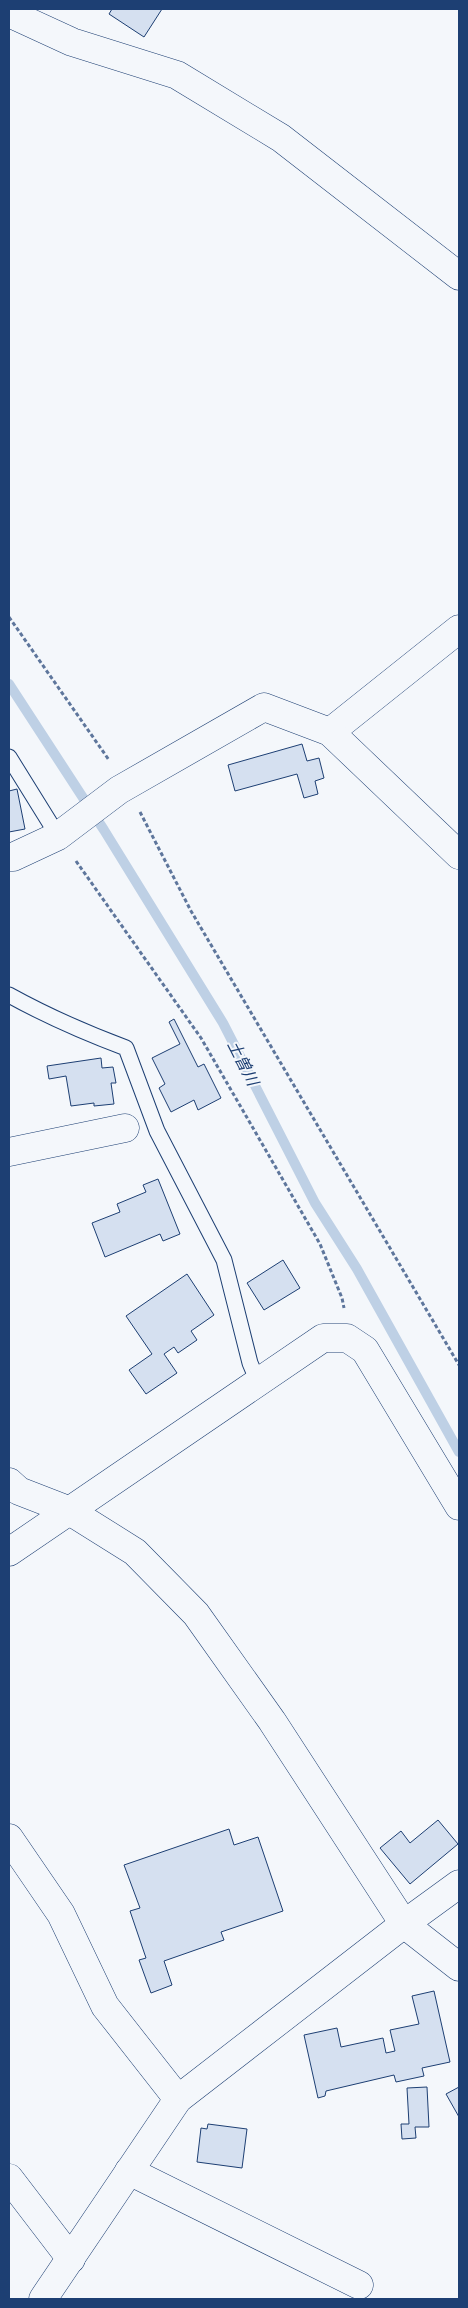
<svg xmlns="http://www.w3.org/2000/svg" width="468" height="2308" viewBox="0 0 468 2308" font-family="'Fira Sans','Noto Sans JP',sans-serif">
<rect width="100%" height="100%" fill="#f4f7fb"/>
<g fill="none" stroke-linecap="round" stroke-linejoin="round">
<polyline stroke="#bed0e5" stroke-width="10" points="9,684 104,830 223,1023 315,1203 357,1269 459,1452"/>
</g>
<g fill="#d5e0f0" stroke="#1d3f73">
<polygon points="112,9 162,9 144,37 109,14"/>
<polygon points="302,744 307,761 319,758 324,778 315,781 318,794 304,798 297,774 235,791 228,765"/>
<polygon points="17,789 25,829 9,832 9,791"/>
<polygon points="174,1019 198,1067 204,1064 221,1098 198,1110 194,1100 171,1112 159,1088 165,1084 152,1058 180,1044 169,1022"/>
<polygon points="101,1058 102,1068 113,1067 116,1083 111,1083 114,1104 94,1106 94,1103 71,1106 66,1076 49,1079 47,1066"/>
<polygon points="158,1179 180,1234 163,1241 160,1234 105,1257 92,1223 120,1212 117,1204 146,1192 143,1185"/>
<polygon points="283,1260 300,1288 264,1310 247,1283"/>
<polygon points="187,1274 214,1315 191,1331 197,1340 178,1353 174,1347 164,1354 177,1373 146,1394 129,1370 152,1354 126,1316"/>
<polygon points="438,1820 458,1844 410,1884 380,1848 401,1831 410,1843"/>
<polygon points="229,1829 234,1845 258,1837 283,1911 221,1932 224,1940 164,1961 172,1985 151,1993 139,1960 146,1958 130,1911 140,1908 124,1865"/>
<polygon points="434,1991 450,2062 422,2068 424,2076 396,2082 394,2075 326,2091 325,2096 318,2098 304,2035 337,2028 341,2047 383,2038 386,2053 395,2051 390,2030 419,2024 412,1996"/>
<polygon points="427,2087 429,2127 415,2127 416,2138 402,2139 401,2124 409,2124 407,2088"/>
<polygon points="459,2087 459,2117 446,2094"/>
<polygon points="208,2124 247,2129 242,2168 197,2162 201,2128 207,2129"/>
</g>
<g fill="none" stroke-linecap="round" stroke-linejoin="round">
<defs>
<g id="service">
<polyline points="9,757 58,836"/>
<path d="M9 995C47 1016 86 1033 126 1048L157 1131 224 1260 250 1363 258 1382"/>
</g>
<g id="minor">
<polyline points="9,13 72,42 177,75 281,138 459,276"/>
<polyline points="330,732 459,629"/>
<polyline points="9,857 13,857 58,836 119,790 264,707 330,732 459,855"/>
<polyline points="9,1152 125,1128"/>
<polyline points="9,1482 19,1491 68,1510 135,1552 196,1614 272,1721 404,1924 459,1967"/>
<polyline points="9,1552 323,1338 347,1338 365,1350 459,1506"/>
<polyline points="9,1838 61,1914 105,2006 178,2099"/>
<polyline points="129,2171 359,2285"/>
<polyline points="9,2178 71,2259"/>
<polyline points="43,2299 178,2099 404,1924 459,1884"/>
</g>
</defs>
<use href="#service" stroke="#1d3f73" stroke-width="17"/>
<use href="#minor" stroke="#1d3f73" stroke-width="29"/>
<g stroke="#5e769c" stroke-width="3" stroke-dasharray="4 2.5" stroke-linecap="butt">
<polyline points="9,617 109,760"/>
<polyline points="140,812 191,911 459,1365"/>
<polyline points="76,861 201,1038 320,1244 342,1298 344,1308"/>
</g>
<use href="#service" stroke="#f4f7fb" stroke-width="15"/>
<use href="#minor" stroke="#f4f7fb" stroke-width="28"/>
</g>
<g text-anchor="middle" dominant-baseline="central" stroke-width="4" stroke-linejoin="round" paint-order="stroke">
<g font-size="16" font-style="italic" fill="#1d3f73" stroke="#f4f7fb">
<text transform="translate(243 1063) rotate(63)">土曽川</text>
</g>
</g>
<rect width="468" height="2308" fill="none" stroke="#1d3f73" stroke-width="20"/>
</svg>
